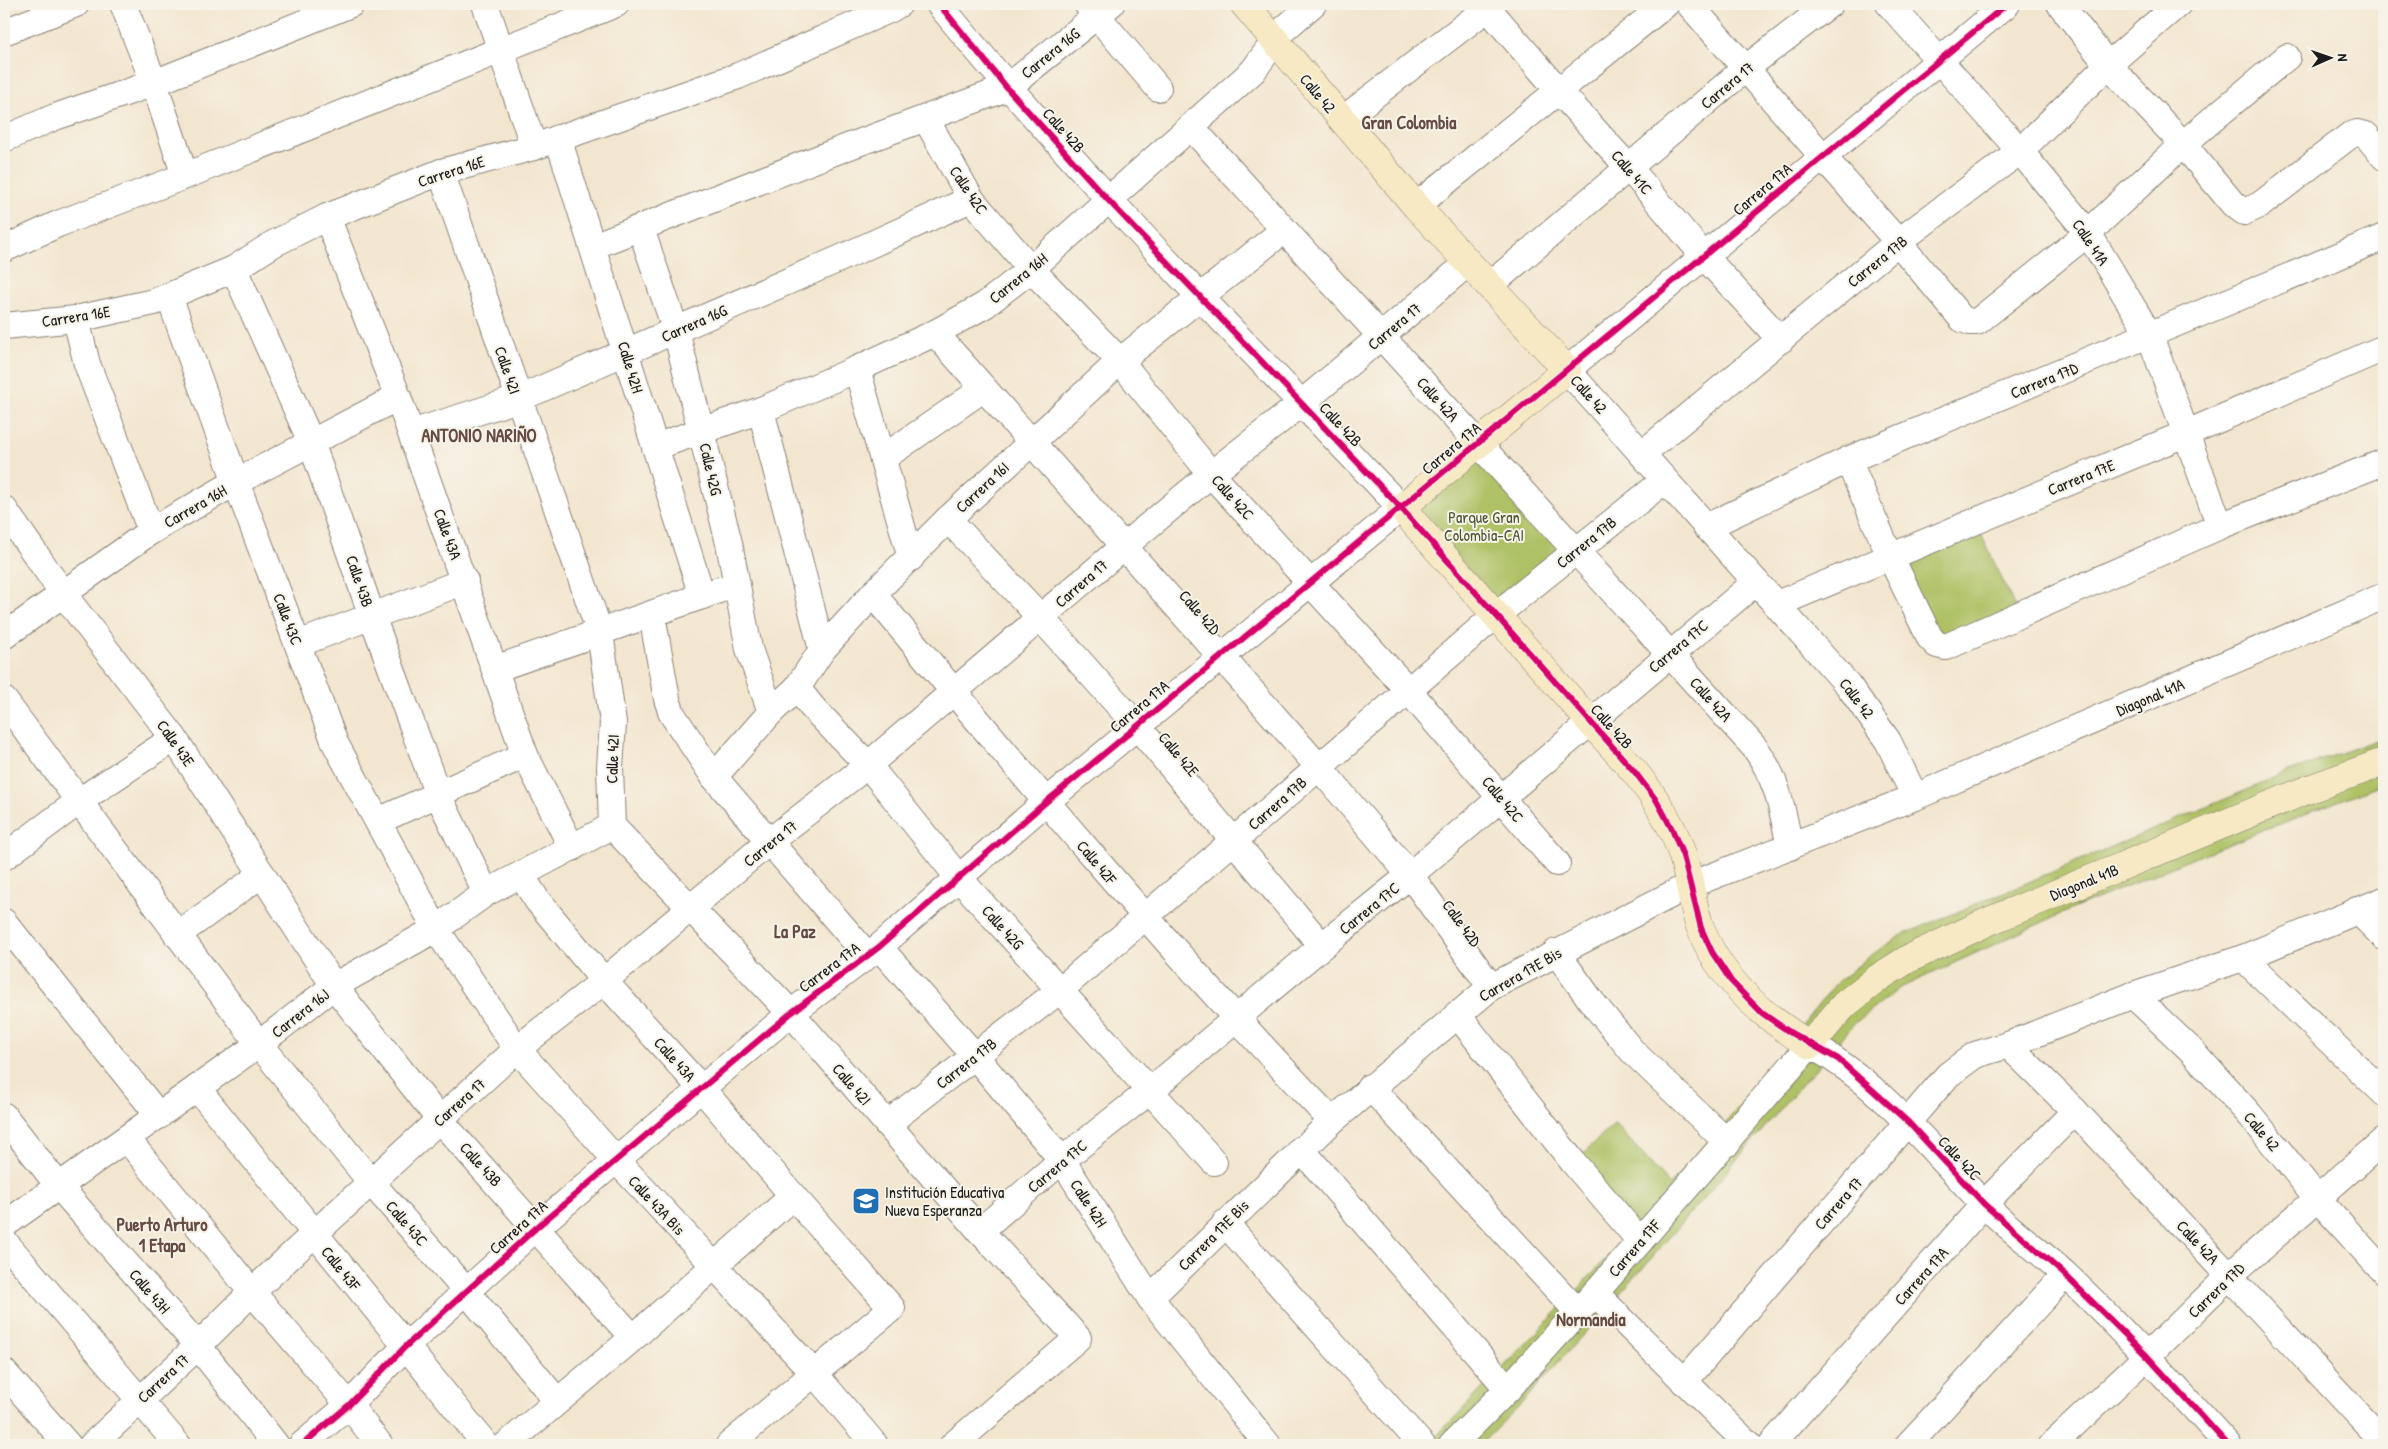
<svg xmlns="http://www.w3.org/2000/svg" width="2388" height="1449" viewBox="0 0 2388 1449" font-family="'Patrick Hand',sans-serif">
<rect width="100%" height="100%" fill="#f7f3e8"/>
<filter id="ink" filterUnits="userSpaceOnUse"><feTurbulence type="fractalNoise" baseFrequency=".02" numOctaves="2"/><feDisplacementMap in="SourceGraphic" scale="10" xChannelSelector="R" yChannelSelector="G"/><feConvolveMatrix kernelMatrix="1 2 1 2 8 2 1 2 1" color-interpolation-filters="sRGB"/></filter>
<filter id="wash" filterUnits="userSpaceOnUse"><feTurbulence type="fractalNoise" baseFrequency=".0096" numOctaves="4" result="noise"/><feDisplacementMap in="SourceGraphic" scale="20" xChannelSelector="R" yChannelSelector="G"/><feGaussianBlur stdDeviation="1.12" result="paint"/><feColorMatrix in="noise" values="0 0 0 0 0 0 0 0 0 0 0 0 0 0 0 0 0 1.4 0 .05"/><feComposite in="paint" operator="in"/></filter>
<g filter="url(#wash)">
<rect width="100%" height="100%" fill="#f3e6cf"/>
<g fill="#aec165" stroke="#656e40">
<polygon points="1478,444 1575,551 1496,615 1401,508"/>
<polygon points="1975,521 2018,614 1946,647 1890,556"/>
<polygon points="2384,737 2384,783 2191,859 2056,916 1900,988 1856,1022 1648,1262 1522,1403 1480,1445 1428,1445 1577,1291 1631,1230 1573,1162 1615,1124 1670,1185 1775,1067 1790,1040 1836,983 1870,956 1900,936 2292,771"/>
</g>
</g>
<g filter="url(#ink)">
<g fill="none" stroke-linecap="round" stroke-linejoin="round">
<defs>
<g id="street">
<polyline points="123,4 154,83 185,176"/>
<polyline points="485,4 534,147"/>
<polyline points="1087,4 1158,88"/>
<polyline points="1484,4 1559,91 1630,169 1704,256 1781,340"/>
<polyline points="1689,4 1898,242 1962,319 1970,322 1977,322 2088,233 2183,144 2287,57"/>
<polyline points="1889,4 2020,151 2088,233 2150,336 2220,526"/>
<polyline points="2060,4 2108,65 2183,144 2233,204 2244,212 2260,205 2349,136 2357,133 2366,135 2384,157"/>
<polyline points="4,32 76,4"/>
<polyline points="926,119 971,199 1031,269 1120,361 1211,474 1408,690 1557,863"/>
<polyline points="1342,120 1493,4"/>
<path d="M1191 127 1755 748C1778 780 1782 809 1790 847"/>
<polyline points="558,138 702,596"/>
<polyline points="4,139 55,117 154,83 351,4"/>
<polyline points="441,172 600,633 613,723 610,767 612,826 791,1013 980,1231 1078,1338 953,1445"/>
<polyline points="1416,206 1666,4"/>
<polyline points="327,217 398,397 525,755 572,848"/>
<polyline points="641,229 676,331 729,543 749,649 771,712"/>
<polyline points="593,246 850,146 1007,88 1111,4"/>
<polyline points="4,249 58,224 185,176 616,4"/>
<polyline points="234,269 311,442 372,616 438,795 486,893"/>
<polyline points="1489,286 1746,68 1830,4"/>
<polyline points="169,296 236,482 335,743 436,929 517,1049 617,1161 814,1373 875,1445"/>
<polyline points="76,319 87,364 151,531"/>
<polyline points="4,326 76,319 154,302 234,269 273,244 327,217 441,172 534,147 738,76 891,9 899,4"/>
<polyline points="935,333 1318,766 1410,875 1491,987"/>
<polyline points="857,369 911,558"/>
<polyline points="761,410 822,650"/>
<polyline points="411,433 518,399 839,259 971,199"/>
<polyline points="655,447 761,410 857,369 935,333 985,305 1031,269 1253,71 1282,31 1313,4"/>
<polyline points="1642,454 1898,242 2020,151 2108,65 2178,4"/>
<polyline points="883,458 983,389"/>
<polyline points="1848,460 1890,556 1930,638 1937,645 1946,647 2220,526 2384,462"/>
<polyline points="4,509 64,595 174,738 334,986 440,1120 633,1338"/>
<polyline points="948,519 1041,618 1137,726 1322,946"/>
<polyline points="1706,527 1848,460 2384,237"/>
<path d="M873 594C1021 774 1171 952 1332 1121"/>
<polyline points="1777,604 2187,433 2384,348"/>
<polyline points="652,615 667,699 672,714 714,777 867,955"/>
<polyline points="4,636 151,531 236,482 398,397"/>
<polyline points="298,644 465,581"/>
<polyline points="495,669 719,590"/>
<polyline points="797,688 812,707 868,765 958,877 1214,1162"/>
<polyline points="4,700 259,1044 370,1181 467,1292 557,1401"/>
<polyline points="714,777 771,712 797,688 822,650 873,594 948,519 1120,361 1284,230"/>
<polyline points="1915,797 1888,741 1848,685 1567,370 2007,4"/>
<polyline points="378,821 525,755"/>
<polyline points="4,857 78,802 174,738"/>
<polyline points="521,875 537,900 604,981 702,1089 793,1196 892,1308 729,1445"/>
<polyline points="2357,910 2384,937"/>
<polyline points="4,922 159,1116"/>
<polyline points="177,935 262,874"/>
<polyline points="879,947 975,1056 1062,1160 1150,1298 1268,1445"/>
<polyline points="1556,952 1592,1002 1632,1051 1728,1143"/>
<polyline points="2243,958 2384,1093"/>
<polyline points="2133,995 2192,1051 2250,1115 2318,1199 2384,1272"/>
<polyline points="1457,1014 1573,1162 1640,1241"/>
<polyline points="2008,1045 2075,1111 2384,1442"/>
<polyline points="1370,1087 1578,1312"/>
<polyline points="197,1088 486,1445"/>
<polyline points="4,1116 58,1185 198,1346 276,1445"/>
<polyline points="887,1124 1060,990 1496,615 1665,480"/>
<polyline points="127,1139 252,1292 349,1405 380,1445"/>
<polyline points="1301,1149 1508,1389"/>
<polyline points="1225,1223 1422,1445"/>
<polyline points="4,1225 259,1044 334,986 436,929 486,893 612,826"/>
<polyline points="980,1231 1062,1160 1151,1090 1322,946 1410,875 1756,582"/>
<polyline points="4,1241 178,1445"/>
<polyline points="1595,1293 1749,1445"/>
<polyline points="1150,1298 1332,1121 1491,987 1690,885 1915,797 2384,596"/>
<polyline points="4,1372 68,1445"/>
<polyline points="1684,1382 1948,1075 1975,1055 2008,1045 2133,995 2243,958 2384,900"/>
<polyline points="92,1445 198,1346 252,1292 314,1234 517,1049 604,981 770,841 868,765 1124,546 1211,474 1302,403 1468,263"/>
<path d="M302 1445 349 1405 405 1347 537 1227 791 1013 879 947 1046 802 1401 508C1245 342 1083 181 939 4"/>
<polyline points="506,1445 633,1338 793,1196"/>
<path d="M1452 1445 1508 1389 1595 1293 1810 1045C1880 1082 1928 1147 1983 1203 2008 1229 2039 1250 2066 1275 2123 1329 2175 1387 2228 1445"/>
<polyline points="1771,1445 1984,1204 2075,1111"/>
<polyline points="1908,1445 2065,1275"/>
<polyline points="2052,1445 2147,1356 2229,1276 2384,1140"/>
</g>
<path id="secondary" d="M1244 4 1416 206 1567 370 1401 508 1634 771C1655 797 1673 824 1683 857 1690 880 1692 904 1700 927 1720 980 1763 1017 1810 1045L1844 1005 1878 978 1908 959 1987 922 2309 789 2384 762"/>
</defs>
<use href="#street" stroke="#888176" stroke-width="28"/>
<use href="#secondary" stroke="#888176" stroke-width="29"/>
<use href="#street" stroke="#fff" stroke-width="26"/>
<use href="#secondary" stroke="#f6e9c3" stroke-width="28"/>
<defs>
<g id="cycleway">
<polyline points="939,4 1007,88 1108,200 1401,508 1634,771 1657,801 1672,829 1683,856 1701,928 1712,952 1731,981 1762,1013 1791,1033 1838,1059 1908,1122 1984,1204 2065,1275 2147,1356 2228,1445"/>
<polyline points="302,1445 349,1405 405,1347 537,1227 791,1013 879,947 1046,802 2007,4"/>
</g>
</defs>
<use href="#cycleway" stroke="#f7f3e8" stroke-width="9"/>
<use href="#cycleway" stroke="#d6006c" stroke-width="6"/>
</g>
</g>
<defs>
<symbol id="university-square" viewBox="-11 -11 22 22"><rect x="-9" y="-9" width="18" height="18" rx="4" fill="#1f6fb2" stroke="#f7f3e8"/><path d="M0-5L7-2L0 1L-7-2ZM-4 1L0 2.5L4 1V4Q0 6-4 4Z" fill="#fff"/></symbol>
</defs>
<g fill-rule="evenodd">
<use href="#university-square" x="850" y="1185" width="32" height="32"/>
</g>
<g text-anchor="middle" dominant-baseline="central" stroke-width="4" stroke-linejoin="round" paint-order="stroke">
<g font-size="16" fill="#1c1c1c" stroke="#f7f3e8">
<text transform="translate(1050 53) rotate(-39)">Carrera 16G</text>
<text transform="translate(1727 85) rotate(-40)">Carrera 17</text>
<text transform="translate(1318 93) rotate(50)">Calle 42</text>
<text transform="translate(1064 130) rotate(48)">Calle 42B</text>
<text transform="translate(451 171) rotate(-18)">Carrera 16E</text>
<text transform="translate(1632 172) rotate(49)">Calle 41C</text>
<text transform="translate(1762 189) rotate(-40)">Carrera 17A</text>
<text transform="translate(969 190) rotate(56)">Calle 42C</text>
<text transform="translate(2091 242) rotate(56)">Calle 41A</text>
<text transform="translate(1877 261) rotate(-39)">Carrera 17B</text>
<text transform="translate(1018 278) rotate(-39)">Carrera 16H</text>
<text transform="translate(76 316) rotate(-9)">Carrera 16E</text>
<text transform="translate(694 323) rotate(-24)">Carrera 16G</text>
<text transform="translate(1394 326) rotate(-40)">Carrera 17</text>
<text transform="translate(631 367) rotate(73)">Calle 42H</text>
<text transform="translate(508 370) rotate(71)">Calle 42I</text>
<text transform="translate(2044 380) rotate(-22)">Carrera 17D</text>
<text transform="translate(1589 394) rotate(48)">Calle 42</text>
<text transform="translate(1438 399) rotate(48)">Calle 42A</text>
<text transform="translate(1341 424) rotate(47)">Calle 42B</text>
<text transform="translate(1451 448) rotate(-40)">Carrera 17A</text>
<text transform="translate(711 469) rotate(77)">Calle 42G</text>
<text transform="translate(2081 477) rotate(-22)">Carrera 17E</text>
<text transform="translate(982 487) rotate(-43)">Carrera 16I</text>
<text transform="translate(1233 497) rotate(48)">Calle 42C</text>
<text transform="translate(195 506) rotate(-30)">Carrera 16H</text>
<text transform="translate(448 534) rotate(70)">Calle 43A</text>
<text transform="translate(1586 542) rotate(-39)">Carrera 17B</text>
<text transform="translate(360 581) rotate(71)">Calle 43B</text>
<text transform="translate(1081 583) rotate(-41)">Carrera 17</text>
<text transform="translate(1200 612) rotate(49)">Calle 42D</text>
<text transform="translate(288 619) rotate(69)">Calle 43C</text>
<text transform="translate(1678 646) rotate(-40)">Carrera 17C</text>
<text transform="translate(2150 697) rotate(-23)">Diagonal 41A</text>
<text transform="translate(1857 698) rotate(53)">Calle 42</text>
<text transform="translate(1711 699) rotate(48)">Calle 42A</text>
<text transform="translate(1139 706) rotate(-40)">Carrera 17A</text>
<text transform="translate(1612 726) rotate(48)">Calle 42B</text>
<text transform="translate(176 743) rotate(55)">Calle 43E</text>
<text transform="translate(1179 754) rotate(50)">Calle 42E</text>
<text transform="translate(612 759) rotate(-88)">Calle 42I</text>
<text transform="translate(1503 799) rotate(50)">Calle 42C</text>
<text transform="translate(1277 803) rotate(-41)">Carrera 17B</text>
<text transform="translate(770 843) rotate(-39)">Carrera 17</text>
<text transform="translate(1097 862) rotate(50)">Calle 42F</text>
<text transform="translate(2084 882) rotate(-22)">Diagonal 41B</text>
<text transform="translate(1369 908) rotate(-39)">Carrera 17C</text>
<text transform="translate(1462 923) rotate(54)">Calle 42D</text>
<text transform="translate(1003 927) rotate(48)">Calle 42G</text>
<text transform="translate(829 967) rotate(-37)">Carrera 17A</text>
<text transform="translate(1520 974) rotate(-30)">Carrera 17E Bis</text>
<text transform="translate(300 1013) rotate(-38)">Carrera 16J</text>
<text transform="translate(675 1059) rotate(48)">Calle 43A</text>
<text transform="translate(966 1063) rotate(-38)">Carrera 17B</text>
<text transform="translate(852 1084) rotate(49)">Calle 42I</text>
<text transform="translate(459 1102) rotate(-42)">Carrera 17</text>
<text transform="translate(2262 1131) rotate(50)">Calle 42</text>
<text transform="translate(1960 1158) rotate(47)">Calle 42C</text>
<text transform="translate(481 1164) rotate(48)">Calle 43B</text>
<text transform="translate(1057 1166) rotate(-40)">Carrera 17C</text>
<text transform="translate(1089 1203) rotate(57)">Calle 42H</text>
<text transform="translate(1838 1203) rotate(-49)">Carrera 17</text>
<text transform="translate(657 1205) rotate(47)">Calle 43A Bis</text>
<text transform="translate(407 1223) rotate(49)">Calle 43C</text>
<text transform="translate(518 1227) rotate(-42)">Carrera 17A</text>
<text transform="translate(1213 1235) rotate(-45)">Carrera 17E Bis</text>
<text transform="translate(2198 1242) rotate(47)">Calle 42A</text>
<text transform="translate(1634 1248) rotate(-49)">Carrera 17F</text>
<text transform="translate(341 1268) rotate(51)">Calle 43F</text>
<text transform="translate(1921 1276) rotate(-48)">Carrera 17A</text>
<text transform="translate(2216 1290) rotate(-44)">Carrera 17D</text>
<text transform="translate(150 1291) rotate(49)">Calle 43H</text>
<text transform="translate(163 1378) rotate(-43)">Carrera 17</text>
</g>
<g font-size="16" fill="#4f5636" stroke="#f7f3e8">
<text x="1484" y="517">Parque Gran<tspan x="1484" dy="18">Colombia-CAI</tspan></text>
</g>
<g font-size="16" fill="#1c1c1c" stroke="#f7f3e8" text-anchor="start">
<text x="885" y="1192">Institución Educativa<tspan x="885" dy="18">Nueva Esperanza</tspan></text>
</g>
<g font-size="18" font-weight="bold" fill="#664b43" stroke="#f7f3e8">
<text x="1409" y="122">Gran Colombia</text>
<text x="479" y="435">ANTONIO NARIÑO</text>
<text x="795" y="931">La Paz</text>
<text x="162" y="1224">Puerto Arturo<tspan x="162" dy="21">1 Etapa</tspan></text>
<text x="1591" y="1319">Normandia</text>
</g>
</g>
<rect width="2388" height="1449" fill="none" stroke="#f7f3e8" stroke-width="20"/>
<g transform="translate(2330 58) rotate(88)" stroke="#f7f3e8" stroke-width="4" paint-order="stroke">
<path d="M0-4L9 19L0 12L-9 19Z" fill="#1c1c1c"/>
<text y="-8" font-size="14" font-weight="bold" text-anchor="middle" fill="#1c1c1c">N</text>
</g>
</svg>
